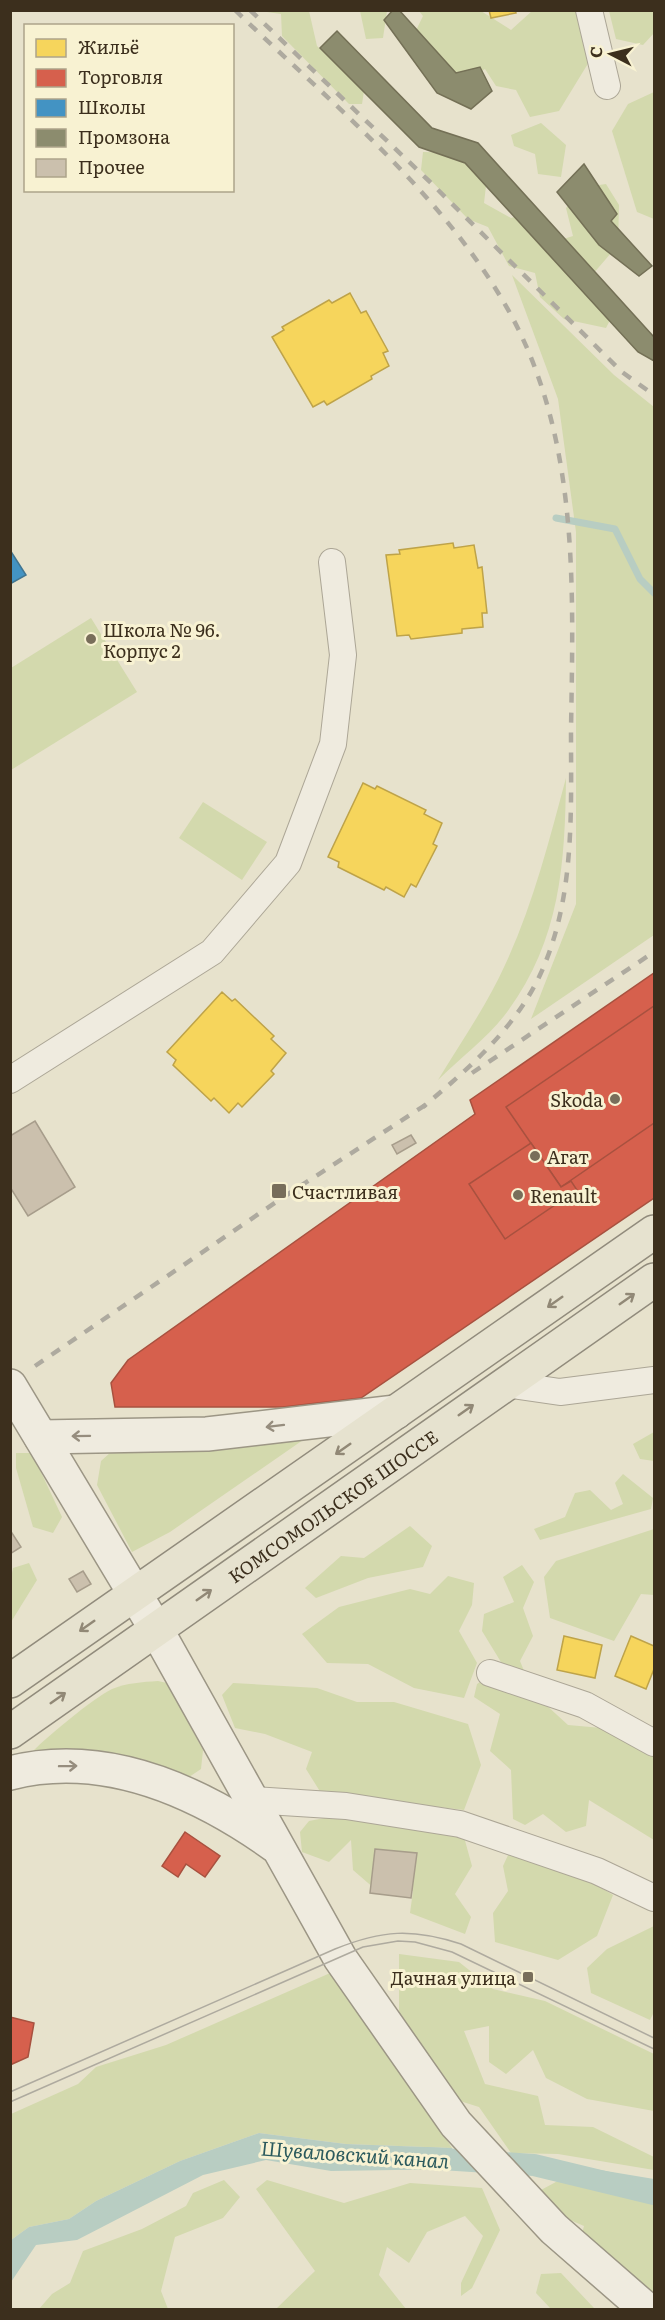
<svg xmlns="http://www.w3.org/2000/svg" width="665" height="2320" viewBox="0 0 665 2320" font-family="Literata,serif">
<rect width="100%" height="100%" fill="#e7e2cc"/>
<g fill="#d3d9ad">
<polygon points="260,11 309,11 317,46 364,91 362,104 349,104 282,36 281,14"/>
<polygon points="360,11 387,11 383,38 366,39"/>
<polygon points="419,11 481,11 511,30 532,11 581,11 592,57 559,111 530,117 516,90 496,86 485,69 457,86 408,47 423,16"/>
<polygon points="609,11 654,11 654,33 643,45 616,39"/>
<polygon points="654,92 654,219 637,212 612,131 628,104"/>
<polygon points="541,123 566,145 561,177 538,174 535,154 514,146 511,135"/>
<polygon points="423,152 469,153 488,169 484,203 511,218 530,212 557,241 573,236 566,208 585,187 606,184 619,205 618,245 586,282 612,316 606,328 564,319 540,297 535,273 509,266 488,227 468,219 421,170"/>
<polygon points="512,275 614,375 654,407 654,935 531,1019 576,904 576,532 558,399"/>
<polygon points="91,618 137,692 11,770 11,668"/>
<path d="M566 778C565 866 560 943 504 1016 486 1039 459 1059 438 1080 461 1042 487 1005 505 965 533 905 549 841 566 778Z"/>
<polygon points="203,802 267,842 242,880 179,838"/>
<polygon points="654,1432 654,1461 640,1459 633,1444"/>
<polygon points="292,1438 303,1440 170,1532 132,1552 97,1485 101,1461 111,1452 246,1445"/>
<polygon points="16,1453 32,1453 62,1517 53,1533 33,1527 16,1468"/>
<polygon points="623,1474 653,1498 651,1509 540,1540 534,1529 565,1517 575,1493 590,1490 611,1510 623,1504 615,1483"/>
<polygon points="410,1526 432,1546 423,1567 368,1578 316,1598 305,1588 341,1556 364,1558"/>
<polygon points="654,1529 654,1595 641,1594 614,1641 550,1618 544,1577 556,1561"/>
<polygon points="29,1563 37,1580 11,1622 11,1578 13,1568"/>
<polygon points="522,1565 534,1582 523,1608 533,1636 520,1661 533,1693 568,1725 613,1729 654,1753 654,1840 589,1800 586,1826 566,1832 543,1814 525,1825 513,1819 511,1770 490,1751 500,1714 474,1697 477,1684 504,1667 482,1631 484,1614 514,1602 503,1577"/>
<polygon points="448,1576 474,1583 472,1605 459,1631 477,1663 464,1698 414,1688 368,1664 327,1663 302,1634 339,1607 410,1589 430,1594"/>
<path d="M158 1681 167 1683 203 1750 201 1769 186 1779 28 1756C44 1739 92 1699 112 1689 127 1683 142 1682 158 1681Z"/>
<polygon points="233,1683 317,1688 357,1702 394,1702 468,1724 481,1765 464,1810 321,1793 306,1769 312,1752 265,1734 235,1728 222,1695"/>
<polygon points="350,1813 464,1837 472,1866 455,1894 471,1917 465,1934 410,1913 413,1891 375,1889 353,1870 351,1840 329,1862 302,1852 300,1832 309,1821"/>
<polygon points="509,1853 573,1871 613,1895 597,1936 558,1960 495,1942 493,1913 508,1891 503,1866"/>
<polygon points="654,1926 654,2012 650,2020 591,1993 587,1968 607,1949"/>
<polygon points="399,1954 459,1962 493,1989 545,2001 654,2054 654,2111 587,2099 546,2078 533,2050 506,2074 489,2062 489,2026 464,2031 485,2084 538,2096 545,2125 593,2127 654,2157 654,2170 558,2154 511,2153 479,2107 444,2096 399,2020"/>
<polygon points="337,1970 452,2148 346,2144 259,2133 180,2161 96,2201 69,2219 29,2227 11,2240 11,2114 78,2084 96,2067 166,2045"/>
<polygon points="567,2176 654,2202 654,2309 575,2261 584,2226 549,2211 541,2190"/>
<polygon points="224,2180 240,2197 223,2218 175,2237 161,2291 168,2309 39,2309 52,2294 70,2283 83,2251 142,2229 186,2206 193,2193"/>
<polygon points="267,2180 344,2203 410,2183 482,2188 500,2230 472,2288 461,2296 461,2283 483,2236 465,2216 427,2232 409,2263 387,2247 379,2275 406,2309 276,2309 315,2271 256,2189"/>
<polygon points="561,2273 594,2308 594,2309 551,2309 536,2293 541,2274"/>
</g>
<g fill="#b8cdc2">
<polygon points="259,2133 346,2144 452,2148 458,2169 331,2171 266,2160 203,2175 77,2240 36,2245 11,2282 11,2240 29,2227 69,2219 96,2201 180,2161"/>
<polygon points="582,2167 654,2179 654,2199 578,2173"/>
</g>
<g fill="#f6d55c" stroke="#bea349" stroke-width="1.5">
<polygon points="489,10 515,10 516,13 491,18"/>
<polygon points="350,293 361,313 366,311 388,351 383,353 389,366 371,376 372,379 327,405 324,401 313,407 272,337 284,330 282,327 329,300 332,303"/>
<polygon points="453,543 454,548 474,545 478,568 482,567 487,613 482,613 483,627 462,629 462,633 411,639 409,635 397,636 386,555 400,554 399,550"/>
<polygon points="363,783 375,789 377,786 426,810 424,814 442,823 433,844 437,846 416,887 411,884 404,897 386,887 384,890 338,867 339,862 328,857"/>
<polygon points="222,992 232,1001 235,999 274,1036 271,1039 286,1053 271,1071 274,1074 242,1107 238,1103 229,1113 214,1098 211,1101 173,1065 176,1060 167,1052"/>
<polygon points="564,1636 602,1645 595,1678 557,1670"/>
<polygon points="631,1636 654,1646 654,1669 646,1689 615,1676"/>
</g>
<g fill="#d6604d" stroke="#a8513f" stroke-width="1.5">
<polygon points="654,973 654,1198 361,1398 283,1407 115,1407 111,1383 128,1360 475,1114 470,1100"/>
<polygon points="654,1006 654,1123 561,1187 506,1107"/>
<polygon points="531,1143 561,1187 571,1181 577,1190 505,1239 469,1184"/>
<polygon points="185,1832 220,1856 205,1877 186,1864 178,1877 162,1866"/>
<polygon points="10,2017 34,2023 28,2057 10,2065"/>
</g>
<polygon fill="#4393c3" stroke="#417591" stroke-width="1.5" points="10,550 26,575 10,584"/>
<g fill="#8c8c6e" stroke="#747056" stroke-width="1.5">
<polygon points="393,10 399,10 456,73 480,67 492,91 471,109 437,93 384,20"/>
<polygon points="337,31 432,128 478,143 654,337 654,361 638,352 465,163 419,147 320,48"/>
<polygon points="584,164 617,214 611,221 652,266 639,276 599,245 557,192"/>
</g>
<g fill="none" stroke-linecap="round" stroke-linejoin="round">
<polyline stroke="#b8cdc2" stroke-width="7" points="556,518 615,529 640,579 654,593"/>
<polyline stroke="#b8cdc2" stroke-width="22" points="426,2158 534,2165 654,2194"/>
</g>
<g fill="#cbc0ad" stroke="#a79d8b" stroke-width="1.5">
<polygon points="35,1121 75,1187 28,1216 10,1187 10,1136"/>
<polygon points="411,1135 416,1143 397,1154 392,1145"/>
<polygon points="10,1530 21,1547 10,1554"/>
<polygon points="83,1571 91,1584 77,1592 69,1579"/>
<polygon points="375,1849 417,1853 411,1898 370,1893"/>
</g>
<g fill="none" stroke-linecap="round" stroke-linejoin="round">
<defs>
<g id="street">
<polyline points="589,10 607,86"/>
<polyline points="10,1080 212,952 288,863 333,744 343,655 332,562"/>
<polyline points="505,1384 560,1392 654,1380"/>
<polyline points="490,1673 585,1705 654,1743"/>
<polyline points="252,1800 346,1806 460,1824 597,1871 654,1898"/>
</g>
<g id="secondary">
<polyline points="10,1386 156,1629 340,1958 456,2124 554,2229 647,2310"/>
<polyline points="41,1437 207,1434 396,1412"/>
<path d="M10 1773C105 1749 198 1791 274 1845"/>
</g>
<g id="primary">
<polyline points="10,1681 654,1232"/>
<path id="s1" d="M10 1732 654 1280"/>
</g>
</defs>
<use href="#street" stroke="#aca696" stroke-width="28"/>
<use href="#secondary" stroke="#9c9685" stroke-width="36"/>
<use href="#primary" stroke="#918b7c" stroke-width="36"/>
<use href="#street" stroke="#efebdf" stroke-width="26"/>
<use href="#secondary" stroke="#efebdf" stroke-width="33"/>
<use href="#primary" stroke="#e6e2cf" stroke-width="33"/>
<g stroke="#aeaa9f" stroke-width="1.5">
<path d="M10 2092 335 1949C382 1930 412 1928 461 1944L654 2038"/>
<polyline points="10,2102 363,1947 398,1941 415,1942 452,1952 654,2049"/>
</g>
<g stroke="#aeaa9f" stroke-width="4.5" stroke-dasharray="10 10" stroke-linecap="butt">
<path d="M235 10C332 104 446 196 511 315 580 443 573 591 571 732 571 814 575 899 540 975 514 1030 468 1069 423 1107"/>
<polyline points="250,10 428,180 622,372 654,395"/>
<polyline points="472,1073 654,952"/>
<polyline points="35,1366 282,1198 430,1102"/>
</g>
</g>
<defs><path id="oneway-shaft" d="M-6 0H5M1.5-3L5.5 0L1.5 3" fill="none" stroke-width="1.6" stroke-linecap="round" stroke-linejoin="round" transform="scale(1.5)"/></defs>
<g stroke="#918876">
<use href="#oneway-shaft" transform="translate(627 1299) rotate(-35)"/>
<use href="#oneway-shaft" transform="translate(555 1302) rotate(145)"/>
<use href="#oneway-shaft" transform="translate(466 1410) rotate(-35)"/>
<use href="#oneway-shaft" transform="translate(343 1449) rotate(145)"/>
<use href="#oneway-shaft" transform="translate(204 1595) rotate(-35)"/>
<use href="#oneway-shaft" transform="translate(87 1626) rotate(145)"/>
<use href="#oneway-shaft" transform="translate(58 1698) rotate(-35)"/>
</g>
<g stroke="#968d7e">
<use href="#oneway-shaft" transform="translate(275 1426) rotate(173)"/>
<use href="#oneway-shaft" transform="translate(81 1436) rotate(179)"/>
<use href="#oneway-shaft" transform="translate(68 1766) rotate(-1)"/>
</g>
<g fill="#786e5a" stroke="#f8f2d2" stroke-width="2">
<circle cx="91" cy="639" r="6"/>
<circle cx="615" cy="1099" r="6"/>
<circle cx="535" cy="1156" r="6"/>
<rect x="271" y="1183" width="16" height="16" rx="3"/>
<circle cx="518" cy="1195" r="6"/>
<rect x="522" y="1971" width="12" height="12" rx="3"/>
</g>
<g text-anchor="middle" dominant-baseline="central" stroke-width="6" stroke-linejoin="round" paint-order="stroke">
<g font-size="18" fill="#3c2f1d" stroke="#f8f2d2" text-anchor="start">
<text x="103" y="629">Школа № 96.<tspan x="103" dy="21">Корпус 2</tspan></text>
<text x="603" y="1099" text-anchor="end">Skoda</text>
<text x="547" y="1156">Агат</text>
<text x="292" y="1191">Счастливая</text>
<text x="530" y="1195">Renault</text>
<text x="516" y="1977" text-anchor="end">Дачная улица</text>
</g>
<g font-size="18" fill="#3c2f1d" stroke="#f8f2d2">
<text stroke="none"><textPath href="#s1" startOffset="394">КОМСОМОЛЬСКОЕ ШОССЕ</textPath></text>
</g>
<g font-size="20" font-style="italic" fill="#2b5a5d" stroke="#f8f2d2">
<text transform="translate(355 2153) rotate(4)">Шуваловский канал</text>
</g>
</g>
<rect width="665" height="2320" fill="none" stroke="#3c2f1d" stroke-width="24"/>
<rect x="24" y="24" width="210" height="168" fill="#f8f2d2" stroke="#ada48a" stroke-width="1.5"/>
<rect x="36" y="39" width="30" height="18" fill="#f6d55c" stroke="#ada48a" stroke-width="1.5"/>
<text x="78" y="54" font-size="18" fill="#3c2f1d">Жильё</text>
<rect x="36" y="69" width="30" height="18" fill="#d6604d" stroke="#ada48a" stroke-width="1.5"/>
<text x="78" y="84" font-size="18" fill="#3c2f1d">Торговля</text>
<rect x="36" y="99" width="30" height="18" fill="#4393c3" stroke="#ada48a" stroke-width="1.5"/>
<text x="78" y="114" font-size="18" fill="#3c2f1d">Школы</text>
<rect x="36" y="129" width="30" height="18" fill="#8c8c6e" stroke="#ada48a" stroke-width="1.5"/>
<text x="78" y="144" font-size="18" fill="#3c2f1d">Промзона</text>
<rect x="36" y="159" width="30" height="18" fill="#cbc0ad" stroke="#ada48a" stroke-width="1.5"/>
<text x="78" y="174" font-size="18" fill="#3c2f1d">Прочее</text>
<g transform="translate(611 54) rotate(277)" stroke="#f8f2d2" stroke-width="4.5" paint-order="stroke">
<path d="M0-4.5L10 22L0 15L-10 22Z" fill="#3c2f1d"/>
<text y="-9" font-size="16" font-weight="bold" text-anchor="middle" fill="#3c2f1d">С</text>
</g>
</svg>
